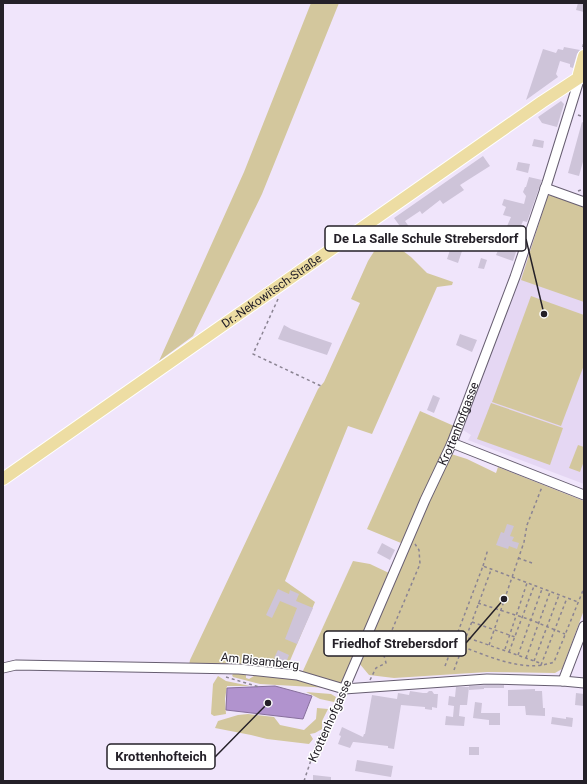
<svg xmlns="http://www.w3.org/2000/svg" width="587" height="784" viewBox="0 0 587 784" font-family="Roboto,sans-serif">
<rect width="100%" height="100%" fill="#f0e5fb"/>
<polygon fill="#e5d7f3" points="547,194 584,198 584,484 468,440 471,435 463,430"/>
<g fill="#d3c79d">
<polygon points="311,3 339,3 262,194 193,336 159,361 244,172"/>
<polygon points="557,193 584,203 584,302 521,280 548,195 555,197"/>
<polygon points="390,241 411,257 427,273 453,282 452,285 437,287 372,434 348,426 285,581 315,602 286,670 235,663 189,665 190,660 318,389 324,382 360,303 351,299 368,261 380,242"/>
<polygon points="531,296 584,315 584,365 561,426 492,402"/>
<polygon points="491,403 563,428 550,465 477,439"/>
<polygon points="420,411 454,426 401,543 367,529"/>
<polygon points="578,445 584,447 584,461 580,472 569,468"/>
<polygon points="448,453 467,459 496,473 498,467 584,501 584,610 562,669 555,673 487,672 394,678 369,675 359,663"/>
<polygon points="353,561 370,564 389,573 342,685 302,673"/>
<polygon points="237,671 241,674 246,674 246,678 249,679 257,674 301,678 330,688 260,684 233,677 232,675"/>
<polygon points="218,676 226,681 250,686 227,686 225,699 226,714 214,716 211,714 213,684"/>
<polygon points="306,692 331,694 336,697 334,702 320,699"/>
<polygon points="317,708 328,709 322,721 322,729 315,733 310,734 313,739 309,744 267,739 251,735 215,728 218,721 238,715 248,714 274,717 280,725 304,730 316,719"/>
</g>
<polygon fill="#b193ce" stroke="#87709c" points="275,686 312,696 303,719 226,710 227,688"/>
<g fill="#cec4d9">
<polygon points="578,3 584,4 584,12 576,10"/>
<polygon points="564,47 580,50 577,54 573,68 570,67 570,64 560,61 556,74 558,77 526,100 543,49 556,53 558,49 563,50"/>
<polygon points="561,101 564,104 557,127 542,123 538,117"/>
<polygon points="582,122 584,123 584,158 579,176 568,173"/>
<polygon points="534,139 544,141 543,148 532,146"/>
<polygon points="483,156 490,166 460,185 464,190 443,204 440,200 422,214 420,211 405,221 412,231 422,229 427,236 410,240 394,218"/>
<polygon points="518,162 530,164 528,173 516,170"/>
<polygon points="529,177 542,180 527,222 523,221 517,235 505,231 511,217 503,215 506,207 502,205 504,199 524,204 526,196 523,192 525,187 526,187"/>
<polygon points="452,244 463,248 458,263 447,259"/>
<polygon points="500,246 516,252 513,261 496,255"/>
<polygon points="481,258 487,260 484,269 478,268"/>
<polygon points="284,325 291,329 332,343 327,355 278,339"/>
<polygon points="460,334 477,340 472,352 456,345"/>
<polygon points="433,395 440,398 434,413 427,410"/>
<polygon points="507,524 514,526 510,536 514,537 512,541 519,543 517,549 509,546 508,549 496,545 501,532 504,533"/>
<polygon points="382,543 395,550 390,560 377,553"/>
<polygon points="278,589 289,594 290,590 299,594 296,601 313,608 297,644 285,639 297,608 280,601 272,618 266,615"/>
<polygon points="278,650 289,655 286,663 274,658"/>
<polygon points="487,685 504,685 504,688 484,688 484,689 469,690 469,686"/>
<polygon points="456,687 469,687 467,705 460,705 459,716 465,717 464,726 445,725 446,716 453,717 454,706 448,705 449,696 455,697"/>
<polygon points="535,689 535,691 542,691 543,708 545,708 545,716 526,715 525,706 508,706 508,690"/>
<polygon points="410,691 423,693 427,693 429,691 432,691 434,694 438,694 437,708 432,707 432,710 425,709 425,707 401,705 394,749 388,748 388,746 354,742 353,742 350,748 338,744 341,736 339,735 342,727 363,737 364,734 365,734 372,695 397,699 398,693 409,695"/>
<polygon points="576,693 584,694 584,706 575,705"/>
<polygon points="475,702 482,703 481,713 500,713 500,725 489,725 489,720 473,718"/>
<polygon points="552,717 566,719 566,717 573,718 572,727 551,724"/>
<rect x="469" y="747" width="10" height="8"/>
<polygon points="357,760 393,766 391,777 355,771"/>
<polygon points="313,775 331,777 331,781 313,781"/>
</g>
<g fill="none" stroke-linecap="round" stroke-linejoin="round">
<defs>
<g id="minor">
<polyline points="545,188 584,202"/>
<polyline points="452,443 584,495"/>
<polyline points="3,668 16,665 239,669 297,675 344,689 487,679 563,681 584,683"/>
<polyline points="563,681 584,626"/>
<path id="s1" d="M344 689 425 500 452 443 515 277 547 183 580 77"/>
</g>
<g id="major">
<polyline points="580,77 579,74 584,56"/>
<path id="s2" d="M3 479 542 102 580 77"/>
</g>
</defs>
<use href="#minor" stroke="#675e71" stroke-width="11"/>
<use href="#major" stroke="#fff" stroke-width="14"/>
<g stroke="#8b8493" stroke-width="1.5" stroke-dasharray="3 3" stroke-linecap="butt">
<polyline points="583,47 584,41"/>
<polyline points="578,115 584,117"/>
<polyline points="584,180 584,181"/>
<polyline points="578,191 584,189"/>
<polyline points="278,299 253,354 321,386"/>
<polyline points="518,558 532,563"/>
<polyline points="483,566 488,549"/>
<polyline points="478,603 531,620 565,634"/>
<polyline points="472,622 515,637"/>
<polyline points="457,634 540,663 541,665 567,598"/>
<polyline points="489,645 524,542 527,525 542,487"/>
<path d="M463 647C491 657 524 673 554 662L584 588"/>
<polyline points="505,649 527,583"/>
<polyline points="509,652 534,586"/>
<polyline points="518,655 542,589"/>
<polyline points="526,658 550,592"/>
<polyline points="534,661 559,595"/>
<polyline points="445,666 483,566 578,602"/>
<polyline points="454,670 491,570"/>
<polyline points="226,677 259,687"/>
<polyline points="370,680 376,668 386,663 383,652 384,649 420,564 419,550 415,544"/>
<polyline points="304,781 317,742 340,697"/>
</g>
<use href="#minor" stroke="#fff" stroke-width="9"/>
<use href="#major" stroke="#eddda3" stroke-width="12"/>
</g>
<g text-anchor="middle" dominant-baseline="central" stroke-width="3" stroke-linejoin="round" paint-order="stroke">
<g font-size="12" fill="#242028" stroke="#fff">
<text stroke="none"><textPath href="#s2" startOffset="328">Dr.-Nekowitsch-Straße</textPath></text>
<text stroke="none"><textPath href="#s1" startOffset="289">Krottenhofgasse</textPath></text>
<text transform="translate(260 661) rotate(6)">Am Bisamberg</text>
<text transform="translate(330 721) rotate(-66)">Krottenhofgasse</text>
</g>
</g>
<path fill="none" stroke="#242028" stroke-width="1.5" d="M544 314L526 239M504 599L466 643M268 703L215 757"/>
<g fill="#242028" stroke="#fff" stroke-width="1.5">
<circle cx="544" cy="314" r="4"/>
<circle cx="504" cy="599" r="4"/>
<circle cx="268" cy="703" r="4"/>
</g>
<g fill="#fff" stroke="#242028" stroke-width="1.5">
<rect x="325" y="226" width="201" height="25" rx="4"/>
<rect x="324" y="631" width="142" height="25" rx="4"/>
<rect x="107" y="744" width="108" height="25" rx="4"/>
</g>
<g font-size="13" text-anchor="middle" font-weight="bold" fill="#242028">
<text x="426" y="243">De La Salle Schule Strebersdorf</text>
<text x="395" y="648">Friedhof Strebersdorf</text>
<text x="161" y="761">Krottenhofteich</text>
</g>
<rect width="587" height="784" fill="none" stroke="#242028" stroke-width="8"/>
</svg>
